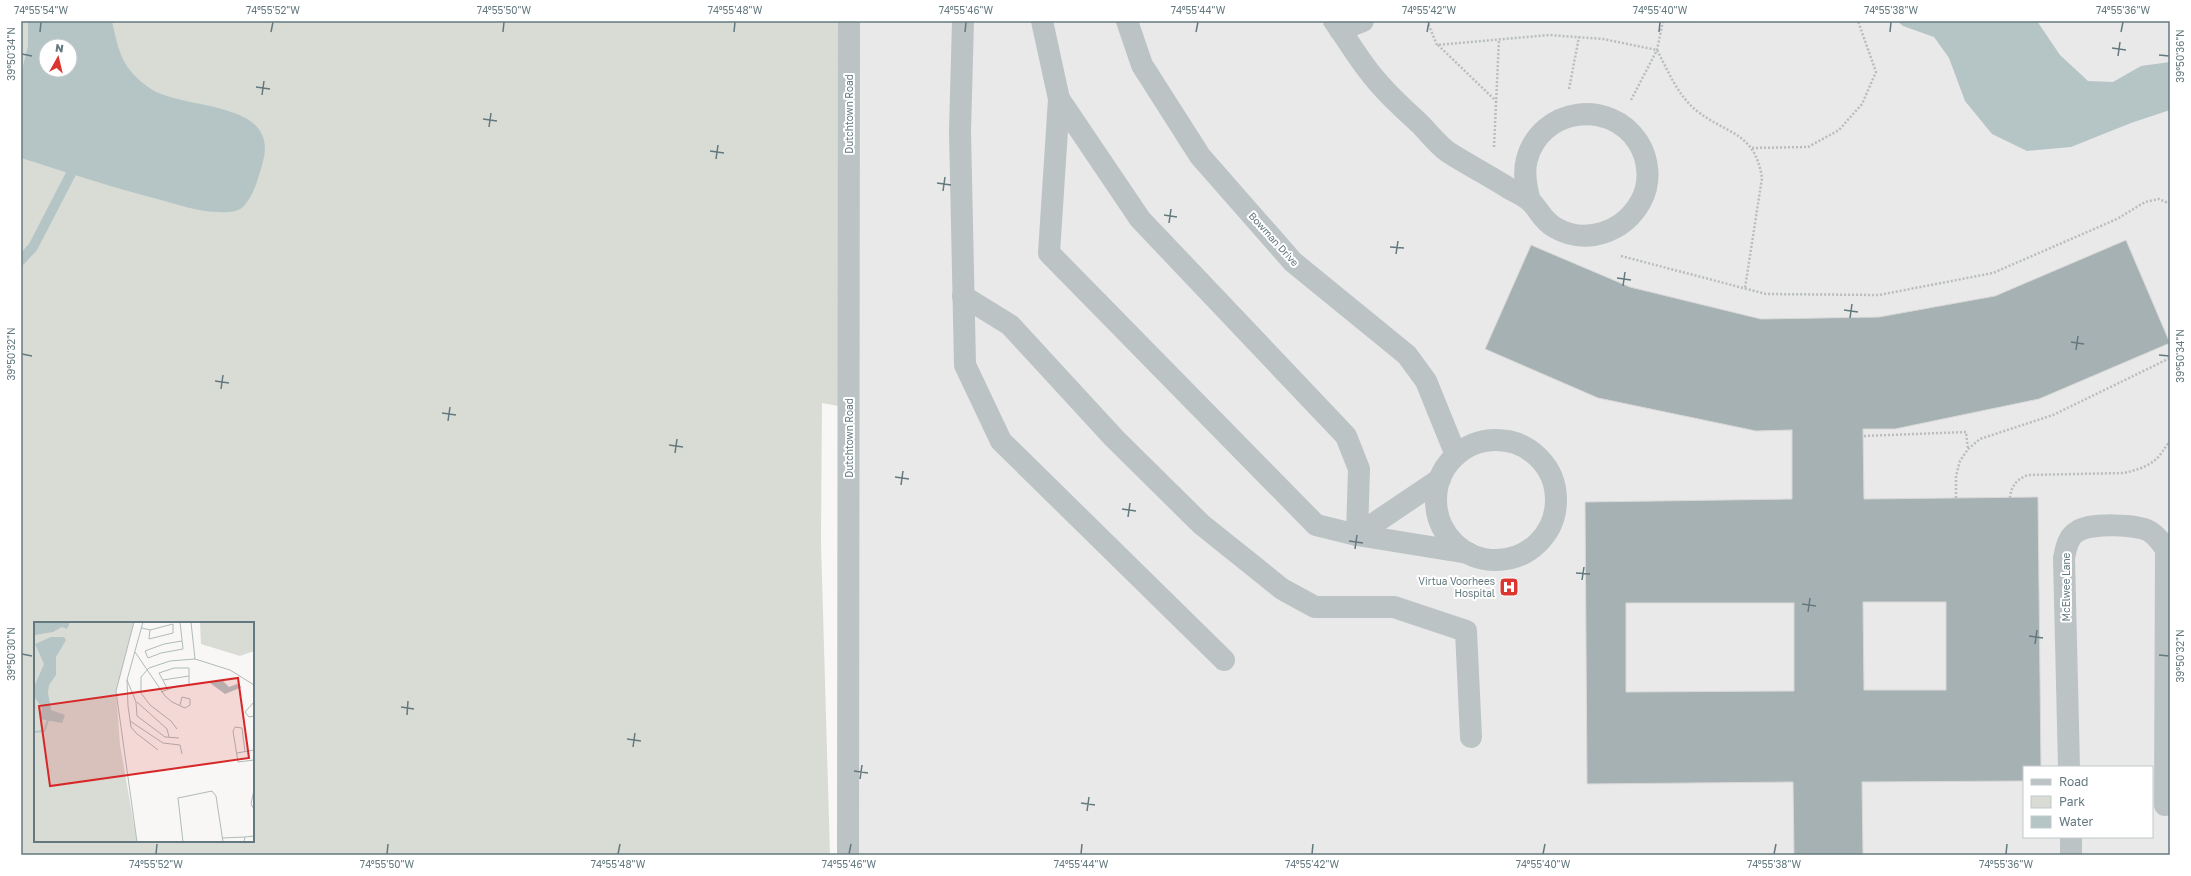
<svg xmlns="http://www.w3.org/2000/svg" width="2191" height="876" viewBox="0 0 2191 876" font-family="'Golos Text',sans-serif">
<rect width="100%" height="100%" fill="#f8f7f5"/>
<path fill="#e8e9e8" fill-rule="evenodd" d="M849 21H2170V855H848ZM2024 767H2152V837H2024Z"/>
<path fill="#d9dcd4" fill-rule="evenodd" d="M21 21H849V408L822 403 821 542 830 855H21ZM46 46H70V70H46ZM35 623H253V841H35Z"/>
<g fill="#b5c5c6" fill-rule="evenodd">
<path d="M28 21H112C119 53 122 69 151 89 185 111 283 99 262 165 258 179 254 195 244 206 239 212 226 213 219 212 198 212 177 204 157 199 111 187 66 172 21 158V74L28 46ZM46 46H70V70H46Z"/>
<polygon points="1897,21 2037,21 2060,55 2088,81 2113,82 2141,66 2170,62 2170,110 2131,123 2071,147 2027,151 1992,134 1965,101 1949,58 1934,37 1903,26"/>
</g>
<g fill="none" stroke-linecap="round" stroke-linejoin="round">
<polyline stroke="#b5c5c6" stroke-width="10" points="21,260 33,247 77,162"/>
</g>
<path fill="#a6b1b4" stroke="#d9d9d7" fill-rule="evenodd" d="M2126 240 2170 343 2039 399 1895 429H1863L1864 499 2038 497 2041 767H2024V781L1862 782 1863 855H1794L1793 782 1587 784 1585 502 1792 499V430L1756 431 1598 398 1485 349 1531 245 1630 287 1761 319 1879 317 1995 296ZM1863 602H1946V690H1864ZM1626 603H1794V691L1626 692Z"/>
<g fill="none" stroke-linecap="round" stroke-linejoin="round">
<g stroke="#b9bdbf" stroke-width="2.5" stroke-dasharray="2 2" stroke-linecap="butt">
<path d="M1427 21 1437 45 1549 35 1603 39 1657 50C1668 71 1678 96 1697 111 1728 135 1755 132 1762 178L1745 288"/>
<polyline points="1686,21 1692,21"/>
<polyline points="1438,45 1496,101"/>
<polyline points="1569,89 1579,37"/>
<polyline points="1631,100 1657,50 1663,21"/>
<polyline points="1494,147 1499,39"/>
<polyline points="1752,148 1808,147 1839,130 1862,104 1876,72 1858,21"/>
<polyline points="1621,256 1766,294 1879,295 1993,273 2117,219 2145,202 2159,199 2170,204"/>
<polyline points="1864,436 1966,432 1968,449"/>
<polyline points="1956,498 1956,476 1960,461 1968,449 1980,439 2053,415 2170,358"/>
<path d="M2010 498C2011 486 2017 479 2028 475L2124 473C2137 470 2151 466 2160 455 2164 450 2166 445 2170 442"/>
</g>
<g stroke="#bcc3c5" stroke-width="22">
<polyline points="963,21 960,131 965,365 1001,441 1224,660"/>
<polyline points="1042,21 1059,99 1049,253 1316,525 1357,535 1468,553"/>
<polyline points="1127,21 1142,65 1200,156 1293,262 1407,355 1426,381 1456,455"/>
<path d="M1334 21C1348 40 1360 62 1376 80 1389 96 1405 110 1420 124 1429 133 1438 145 1448 152 1468 165 1490 176 1510 189 1516 192 1525 196 1530 201 1539 209 1541 219 1554 227 1586 246 1624 232 1641 201 1651 183 1649 159 1638 142 1609 98 1541 108 1527 159 1523 173 1526 187 1530 201"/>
<polyline points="1340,30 1363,21"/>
<polyline points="1059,99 1140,219 1346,436 1359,469 1357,535"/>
<polyline points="963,296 1010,325 1114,438 1201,524 1282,589 1315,607 1394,607 1466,631 1471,737"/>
<circle cx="1496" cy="500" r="60"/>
<polyline points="1357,535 1440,479"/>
<path d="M2069 767 2064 558C2066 548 2068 536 2078 531 2090 523 2137 524 2149 531 2156 535 2161 542 2166 549L2165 805"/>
<polyline points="2071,837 2071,855"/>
<polyline points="848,855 849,21"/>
</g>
</g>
<path fill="none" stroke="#64797f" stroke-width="1.5" d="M40 32 41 22M271 32 273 22M503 32 504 22M734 32 735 22M965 32 966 22M1196 32 1198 22M1427 32 1429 22M1659 32 1660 22M1890 32 1891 22M2121 32 2123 22M2112 48 2126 50M22 54 32 56M2159 55 2169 56M2118 56 2120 42M256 87 270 89M262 95 264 81M483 119 497 121M489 127 491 113M710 151 724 153M716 159 718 145M937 183 951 185M943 191 945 177M1164 215 1177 217M1169 223 1171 209M1390 247 1404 248M1396 254 1398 241M1617 278 1631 280M1623 286 1625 272M1844 310 1858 312M1850 318 1852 304M2071 342 2084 344M2076 350 2078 336M22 354 32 356M2159 355 2169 356M215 381 229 383M221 389 223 375M442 413 456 415M448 421 450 407M669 445 683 447M675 453 677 439M895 477 909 479M901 485 903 471M1122 509 1136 511M1128 517 1130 503M1349 541 1363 543M1355 549 1357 535M1576 573 1590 574M1582 580 1584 567M1802 604 1816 606M1808 612 1810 598M2029 636 2043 638M2035 644 2037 630M22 654 32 656M2159 655 2169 656M401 707 414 709M407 715 408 701M627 739 641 741M633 747 635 733M854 771 868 773M860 779 862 765M1081 803 1095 805M1087 811 1089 797M156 854 157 844M387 854 388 844M618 854 620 844M849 854 851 844M1081 854 1082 844M1312 854 1313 844M1543 854 1545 844M1774 854 1776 844M2006 854 2007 844"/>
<defs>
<symbol id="hospital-square" viewBox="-11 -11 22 22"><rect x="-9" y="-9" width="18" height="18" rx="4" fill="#dd3630" stroke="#fff"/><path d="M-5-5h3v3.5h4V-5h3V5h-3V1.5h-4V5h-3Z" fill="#fff"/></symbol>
</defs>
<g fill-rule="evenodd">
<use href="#hospital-square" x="1498" y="576" width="22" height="22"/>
</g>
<g text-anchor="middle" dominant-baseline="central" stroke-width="4" stroke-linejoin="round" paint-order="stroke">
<g font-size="10" fill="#64797f" stroke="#fff">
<text transform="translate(849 114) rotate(-90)">Dutchtown Road</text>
<text transform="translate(1274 239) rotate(48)">Bowman Drive</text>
<text transform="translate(849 438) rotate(-90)">Dutchtown Road</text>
<text transform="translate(2066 587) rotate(-90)">McElwee Lane</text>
</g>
<g font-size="10" fill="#64797f" stroke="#fff" text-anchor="end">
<text x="1495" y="581">Virtua Voorhees<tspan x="1495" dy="12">Hospital</tspan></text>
</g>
</g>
<g transform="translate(34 622)">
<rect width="220" height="220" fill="#f8f7f5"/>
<path d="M0 0H100L82 69 86 123 103 220H0ZM166 0H220V29L206 34 167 22Z" fill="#d9dcd4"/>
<path d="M0 0H35V3L33 7 28 5 19 10 1 13ZM17 15H30L32 18 22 35V53L15 63 14 71 17 88 31 93 28 101 6 97 8 86 0 74V65L10 42 1 22ZM177 59H189L195 65 203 62 208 65 191 72 176 61Z" fill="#b5c5c6"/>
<path fill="none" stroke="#b5c5c6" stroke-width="2" d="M0 110 10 109 14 98"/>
<path fill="none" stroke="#b0babb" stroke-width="1" d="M100 0 82 69 103 220M109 0 93 58 94 84 97 105 102 111 124 128M146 0 149 27 127 31 114 36 111 29 130 22 148 19M157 0 161 37M108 6 116 8 139 2V11L115 17 116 8M101 30 131 74 138 80 151 86 156 83V77L148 75 146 83M93 58 102 80 103 94 131 115 145 116M129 58 155 54M127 70 143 64 155 63V46H140L125 51 133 66M103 80 133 107 135 115M220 80 211 90 215 95 220 94M96 99 129 121 146 123 148 132M143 107 137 99 116 83 107 71V55L115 46 136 39 161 37 196 48 220 63M211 130 208 106 201 105 199 109 204 140 220 138M203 131 220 128M220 168 217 182 220 187M188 216 211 215M149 220 144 176 178 169 182 174 189 220M210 220 211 215 220 214"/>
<path fill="#d62828" fill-opacity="0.15" stroke="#d62828" stroke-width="2" d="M204 56 215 136 16 164 5 84Z"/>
<rect width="220" height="220" fill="none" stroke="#64797f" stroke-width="2"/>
</g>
<rect width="2191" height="876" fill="none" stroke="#ffffff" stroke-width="44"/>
<rect x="2023" y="766" width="130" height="72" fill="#ffffff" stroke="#c1c9cc"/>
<rect x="2031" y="779" width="20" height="6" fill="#bcc3c5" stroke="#c1c9cc"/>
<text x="2059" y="786" font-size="12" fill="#64797f">Road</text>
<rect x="2031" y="796" width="20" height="12" fill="#d9dcd4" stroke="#c1c9cc"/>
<text x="2059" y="806" font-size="12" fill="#64797f">Park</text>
<rect x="2031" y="816" width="20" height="12" fill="#b5c5c6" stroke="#c1c9cc"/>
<text x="2059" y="826" font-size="12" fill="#64797f">Water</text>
<g transform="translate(58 58) rotate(8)"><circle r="19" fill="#ffffff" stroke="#c1c9cc"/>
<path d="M0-3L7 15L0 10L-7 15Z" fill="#dd3630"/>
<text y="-6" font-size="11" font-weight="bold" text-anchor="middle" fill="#64797f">N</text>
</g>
<rect x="22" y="22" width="2147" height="832" fill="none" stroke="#64797f" stroke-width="1.5"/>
<g font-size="10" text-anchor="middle" fill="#64797f">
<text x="41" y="14">74°55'54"W</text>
<text x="273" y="14">74°55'52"W</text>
<text x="504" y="14">74°55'50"W</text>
<text x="735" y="14">74°55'48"W</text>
<text x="966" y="14">74°55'46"W</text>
<text x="1198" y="14">74°55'44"W</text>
<text x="1429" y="14">74°55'42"W</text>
<text x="1660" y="14">74°55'40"W</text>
<text x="1891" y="14">74°55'38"W</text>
<text x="2123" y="14">74°55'36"W</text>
<text transform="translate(11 54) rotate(-90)" y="4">39°50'34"N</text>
<text transform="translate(2180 56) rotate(-90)" y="4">39°50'36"N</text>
<text transform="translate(11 354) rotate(-90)" y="4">39°50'32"N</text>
<text transform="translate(2180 356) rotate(-90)" y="4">39°50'34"N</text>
<text transform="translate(11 654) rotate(-90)" y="4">39°50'30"N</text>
<text transform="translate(2180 656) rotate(-90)" y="4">39°50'32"N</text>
<text x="156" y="868">74°55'52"W</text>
<text x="387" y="868">74°55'50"W</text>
<text x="618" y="868">74°55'48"W</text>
<text x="849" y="868">74°55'46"W</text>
<text x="1081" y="868">74°55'44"W</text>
<text x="1312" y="868">74°55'42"W</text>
<text x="1543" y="868">74°55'40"W</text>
<text x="1774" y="868">74°55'38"W</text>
<text x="2006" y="868">74°55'36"W</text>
</g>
</svg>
